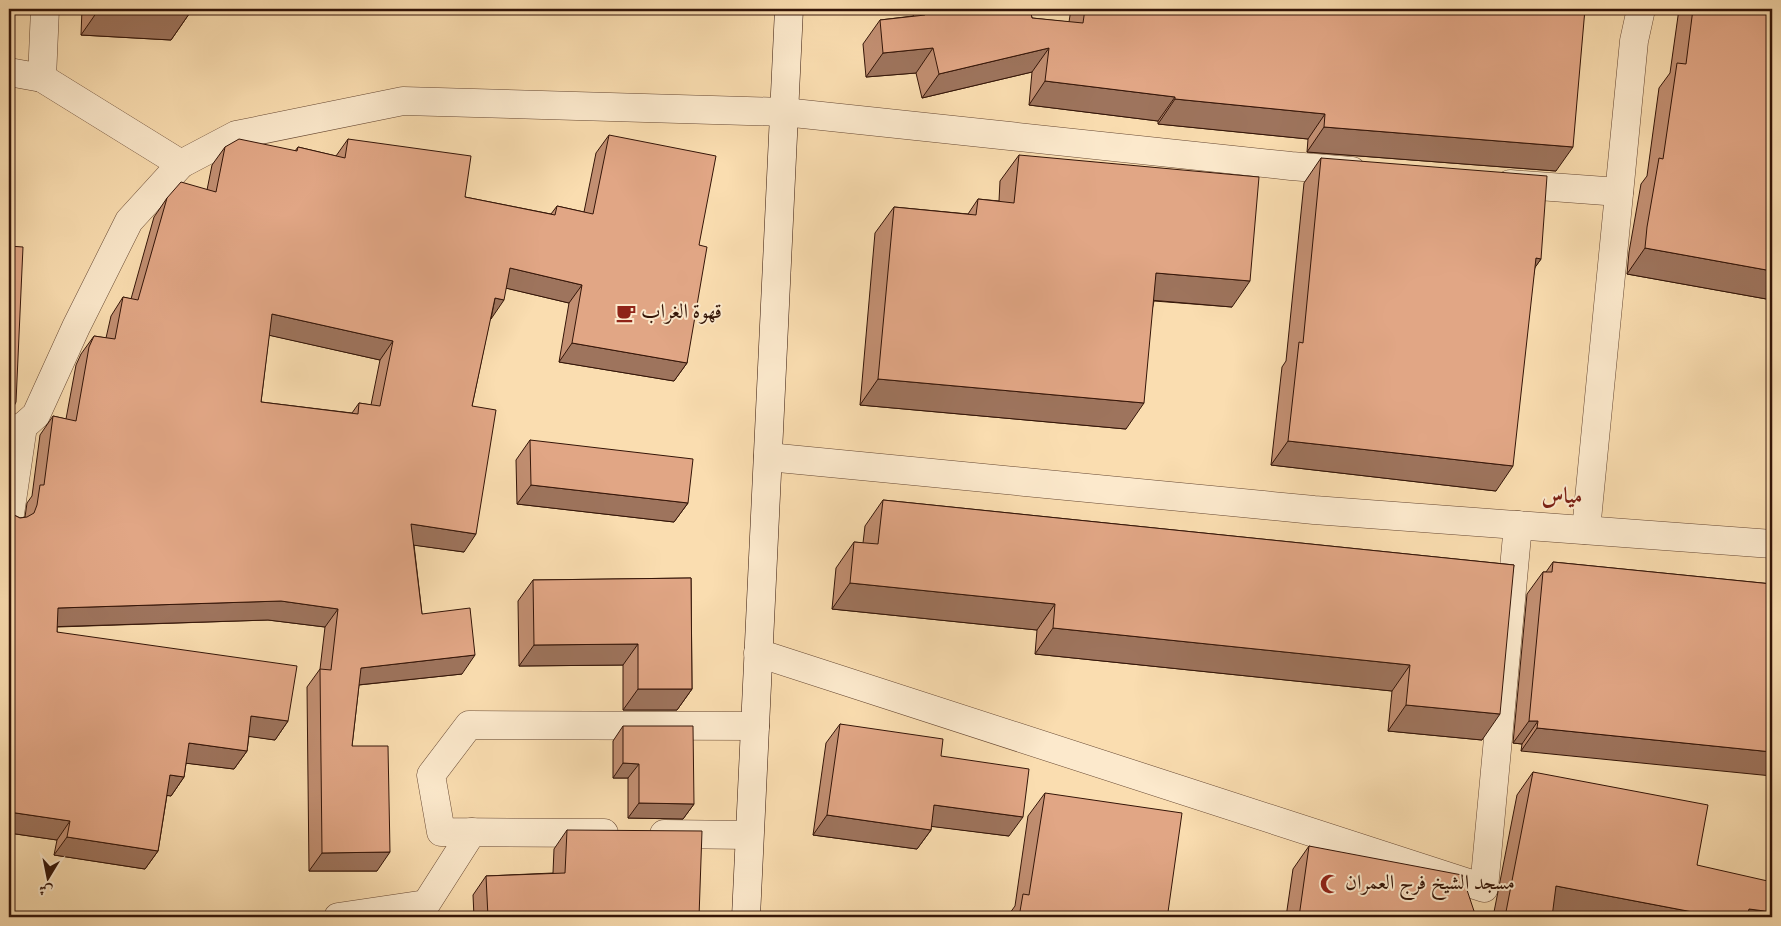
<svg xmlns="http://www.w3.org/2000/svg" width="1781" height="926" viewBox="0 0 1781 926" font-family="'Sorts Mill Goudy',Amiri,serif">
<rect width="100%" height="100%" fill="#faddb0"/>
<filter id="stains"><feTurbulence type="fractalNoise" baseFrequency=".004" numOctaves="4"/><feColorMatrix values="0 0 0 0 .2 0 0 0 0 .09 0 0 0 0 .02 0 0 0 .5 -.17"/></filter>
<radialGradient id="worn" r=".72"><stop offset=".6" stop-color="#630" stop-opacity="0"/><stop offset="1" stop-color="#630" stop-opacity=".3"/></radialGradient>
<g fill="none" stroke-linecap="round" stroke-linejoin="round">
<defs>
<g id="street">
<polyline points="9,72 42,78 181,164"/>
<polyline points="42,78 45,9"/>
<polyline points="1510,184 1619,192"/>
<polyline points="9,439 36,415 76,327 129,221 181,164 236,135 403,101 784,112 1291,166 1352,171"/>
<polyline points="768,457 1314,510 1772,544"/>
<polyline points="9,521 23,426"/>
<polyline points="1586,530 1634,41 1641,9"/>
<polyline points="758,653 1484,888 1518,525"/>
<polyline points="604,833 441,832 431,775 469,725 755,726"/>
<polyline points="664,834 749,835"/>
<polyline points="338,917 426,904 472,832"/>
</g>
<polyline id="secondary" points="746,917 789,9"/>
</defs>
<use href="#street" stroke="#664732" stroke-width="29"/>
<use href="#secondary" stroke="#341508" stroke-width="29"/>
<use href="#street" stroke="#fce9cc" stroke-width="28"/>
<use href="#secondary" stroke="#fce9cc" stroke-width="28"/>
</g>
<g fill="#c28f72" stroke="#341508" fill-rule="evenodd">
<polygon points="82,9 189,9 189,14 171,40 81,35"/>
<polygon points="918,9 1030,9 1032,18 1069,22 1071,9 1585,9 1556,171 1307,152 1308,139 1158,124 1158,121 1029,105 1032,72 922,98 916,73 866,77 863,44 880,20 913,16"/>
<polygon points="1679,9 1772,9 1772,300 1627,274 1629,252 1641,184 1647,176 1659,88 1670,73"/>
<path d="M609 135 699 245 687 363 674 381 559 362 569 303 506 288 490 319 472 406 464 552 414 545 422 614 462 674 359 685 352 746 377 871H309L307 687 320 669 325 627 268 620 57 627V632L288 721 275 740 249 736 247 751 234 769 186 763 184 777 171 796 167 795 158 851 145 869 54 855 57 840 9 833V510L12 514 20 518 25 517 27 503 32 496 40 435 53 416 66 419 76 365 81 354 94 336 106 338 111 316 123 297 131 299 154 217 167 198 207 190 212 165 225 147 295 151 298 147 336 156 348 139 465 197 551 214 557 206 584 212 596 153ZM269 335 380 360 371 405 359 403 352 413 261 402Z"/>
<polygon points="1019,155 1232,307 1154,301 1126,429 860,405 875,233 894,207 968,214 978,199 999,201 1000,181"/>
<polygon points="1321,158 1541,259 1535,267 1496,491 1271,465 1282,367 1286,361 1304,183"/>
<polygon points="530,440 688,503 674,522 517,504 516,460"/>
<polygon points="883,500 1514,565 1482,740 1388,731 1392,691 1035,654 1037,630 832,609 836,568 854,542 863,543 865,526"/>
<polygon points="1553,562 1772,584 1521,751 1522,744 1513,743 1527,594 1543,572 1546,572"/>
<polygon points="691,578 692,689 677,710 623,710 623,665 519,666 518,601 533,580"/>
<polygon points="840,724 941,756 1009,836 931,826 931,830 917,849 813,835 826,743"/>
<polygon points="623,726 694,804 683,819 628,818 628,778 613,778 613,741"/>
<polygon points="1533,772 1697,865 1772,917 1583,917 1553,911 1552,917 1493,917 1517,795"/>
<polygon points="1045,793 1168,912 1168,915 1181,917 1007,917 1015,906 1028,816"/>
<polygon points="567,830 699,917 474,917 473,895 486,876 553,873 554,849"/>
<polygon points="1309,846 1476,917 1286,917 1293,869"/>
</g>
<g fill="#9e745d" stroke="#341508">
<polygon points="99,9 189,14 171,40 81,35"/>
<polygon points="933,48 916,73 866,77 883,53"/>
<polygon points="1049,48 1032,72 922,98 939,74"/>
<polygon points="1045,81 1175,97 1158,121 1029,105"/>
<polygon points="1175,99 1325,114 1308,139 1158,124"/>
<polygon points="1324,127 1573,147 1556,171 1307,152"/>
<polygon points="1645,248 1772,271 1772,300 1627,274"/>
<polygon points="1536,258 1541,259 1524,283"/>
<polygon points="510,268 582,285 569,303 497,286"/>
<polygon points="1156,273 1250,281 1232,307 1138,299"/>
<polygon points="495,298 504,300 491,319"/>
<polygon points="272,314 393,341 380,360 259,333"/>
<polygon points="572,343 687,363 674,381 559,362"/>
<polygon points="878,379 1144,403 1126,429 860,405"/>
<polygon points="9,406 14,406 9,413"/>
<polygon points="1288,441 1513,466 1496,491 1271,465"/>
<polygon points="531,485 688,503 674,522 517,504"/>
<polygon points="411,524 476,534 464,552 398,543"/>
<polygon points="850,583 1055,604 1037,630 832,609"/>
<polygon points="281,601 338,609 325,627 268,620 45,627 58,608"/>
<polygon points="1053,628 1410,665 1392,691 1035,654"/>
<polygon points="638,644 623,665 519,666 534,645"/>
<polygon points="475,655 462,674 348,686 361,668"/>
<polygon points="638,689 692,689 677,710 623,710"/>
<polygon points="9,702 13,703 9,708"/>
<polygon points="1406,705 1500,714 1482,740 1388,731"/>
<polygon points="251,716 288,721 275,740 238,735"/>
<polygon points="1529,721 1538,721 1522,744 1513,743"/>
<polygon points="1537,728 1772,752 1772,776 1521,751"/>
<polygon points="189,743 247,751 234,769 176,762"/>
<polygon points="623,763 639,764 628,778 613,778"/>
<polygon points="170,775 184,777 171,796 157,794"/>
<polygon points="639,803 694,804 683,819 628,818"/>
<polygon points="934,805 1023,817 1009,836 920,825"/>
<polygon points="9,812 70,821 57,840 9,833"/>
<polygon points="827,815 931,830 917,849 813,835"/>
<polygon points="67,837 158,851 145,869 54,855"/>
<polygon points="390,852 377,871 309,871 322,853"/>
<polygon points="1556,886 1719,917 1583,917 1540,909"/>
<polygon points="1749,909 1772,912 1772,917 1743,917"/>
<polygon points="587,915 650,917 585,917"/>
</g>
<g fill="#e1a685" stroke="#341508" fill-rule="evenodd">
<polygon points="99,9 189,9 189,14"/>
<polygon points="923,9 1030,9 1032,18 1083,23 1085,9 1585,9 1573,147 1324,127 1325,114 1175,99 1175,97 1045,81 1049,48 939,74 933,48 883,53 880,20 925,15"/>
<polygon points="1693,9 1772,9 1772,271 1645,248 1647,227 1659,158 1663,159 1677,63 1686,64"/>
<path d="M609 135 716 156 699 245 707 247 687 363 572 343 582 285 510 268 504 300 495 298 472 406 496 410 476 534 411 524 422 614 470 608 475 655 361 668 352 746H388L390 852 322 853 320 669 331 670 338 609 281 601 58 608 57 632 297 666 288 721 251 716 247 751 189 743 184 777 170 775 158 851 67 837 70 821 9 812V757L12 733H9V727L13 703 9 702V510L12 514 20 518 27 517 34 513 37 505 40 485H44L53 416 76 421 89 347 94 336 115 339 123 297 138 300 167 198 181 182 216 192 225 147 239 139 297 151 298 147 345 158 348 139 471 156 465 197 555 215 557 206 593 214ZM272 314 393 341 380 406 359 403 358 414 261 402Z"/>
<polygon points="1019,155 1259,177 1250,281 1156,273 1144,403 878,379 894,207 976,215 978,199 1014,203"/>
<polygon points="1321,158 1547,176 1541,259 1536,258 1513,466 1288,441 1299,342 1303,343"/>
<polygon points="9,246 23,247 16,402 14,406 9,406"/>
<polygon points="530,440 693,459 688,503 531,485"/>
<polygon points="883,500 1514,565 1500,714 1406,705 1410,665 1053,628 1055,604 850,583 854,542 878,544"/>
<polygon points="1553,562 1772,584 1772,752 1537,728 1538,721 1529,721 1543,572 1552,572"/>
<polygon points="691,578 692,689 638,689 638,644 534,645 533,580"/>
<polygon points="840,724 943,739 941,756 1029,769 1023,817 934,805 931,830 827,815"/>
<polygon points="623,726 693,726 694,804 639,803 639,764 623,763"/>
<polygon points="1533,772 1708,805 1697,865 1772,882 1772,912 1749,909 1747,917 1719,917 1556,886 1552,917 1505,917"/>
<polygon points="1045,793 1182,813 1168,912 1168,915 1181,917 1019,917 1023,894 1029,895"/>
<polygon points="567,830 702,831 699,917 650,917 587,915 587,917 488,917 486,876 565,873"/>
<polygon points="1309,846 1462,875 1476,917 1299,917"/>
</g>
<defs>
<symbol id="cafe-bare" viewBox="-9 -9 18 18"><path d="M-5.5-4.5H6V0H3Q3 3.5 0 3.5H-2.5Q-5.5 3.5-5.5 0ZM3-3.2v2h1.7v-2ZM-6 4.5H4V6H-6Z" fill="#8f2418" stroke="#fce9cc" stroke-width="2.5" paint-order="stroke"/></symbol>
<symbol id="mosque-bare" viewBox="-9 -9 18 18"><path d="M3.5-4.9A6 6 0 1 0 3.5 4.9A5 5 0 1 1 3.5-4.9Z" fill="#8f2418" stroke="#fce9cc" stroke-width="2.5" paint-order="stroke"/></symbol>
</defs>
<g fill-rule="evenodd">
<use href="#cafe-bare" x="612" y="299" width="28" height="28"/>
<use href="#mosque-bare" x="1316" y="870" width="28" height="28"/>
</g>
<g text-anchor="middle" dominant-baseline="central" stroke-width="4" stroke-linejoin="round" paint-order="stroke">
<g font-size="21" fill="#341508" stroke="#fce9cc" text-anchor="start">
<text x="641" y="313">قهوة الغراب</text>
<text x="1345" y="884">مسجد الشيخ فرج العمران</text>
</g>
<g font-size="22" font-weight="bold" fill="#7a1f14" stroke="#fce9cc">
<text x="1562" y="498">مياس</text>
</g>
</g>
<rect width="1781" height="926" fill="none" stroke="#faddb0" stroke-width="30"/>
<rect x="10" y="10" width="1761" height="906" fill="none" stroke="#341508" stroke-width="2.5"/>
<rect x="15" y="15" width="1751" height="896" fill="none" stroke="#341508"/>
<g transform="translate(48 878) rotate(190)" stroke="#fce9cc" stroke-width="4" paint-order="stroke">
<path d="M0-4L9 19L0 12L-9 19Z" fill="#341508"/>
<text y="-8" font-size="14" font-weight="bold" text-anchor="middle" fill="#341508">ش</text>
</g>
<rect width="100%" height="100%" filter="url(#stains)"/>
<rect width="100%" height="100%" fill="url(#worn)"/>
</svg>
